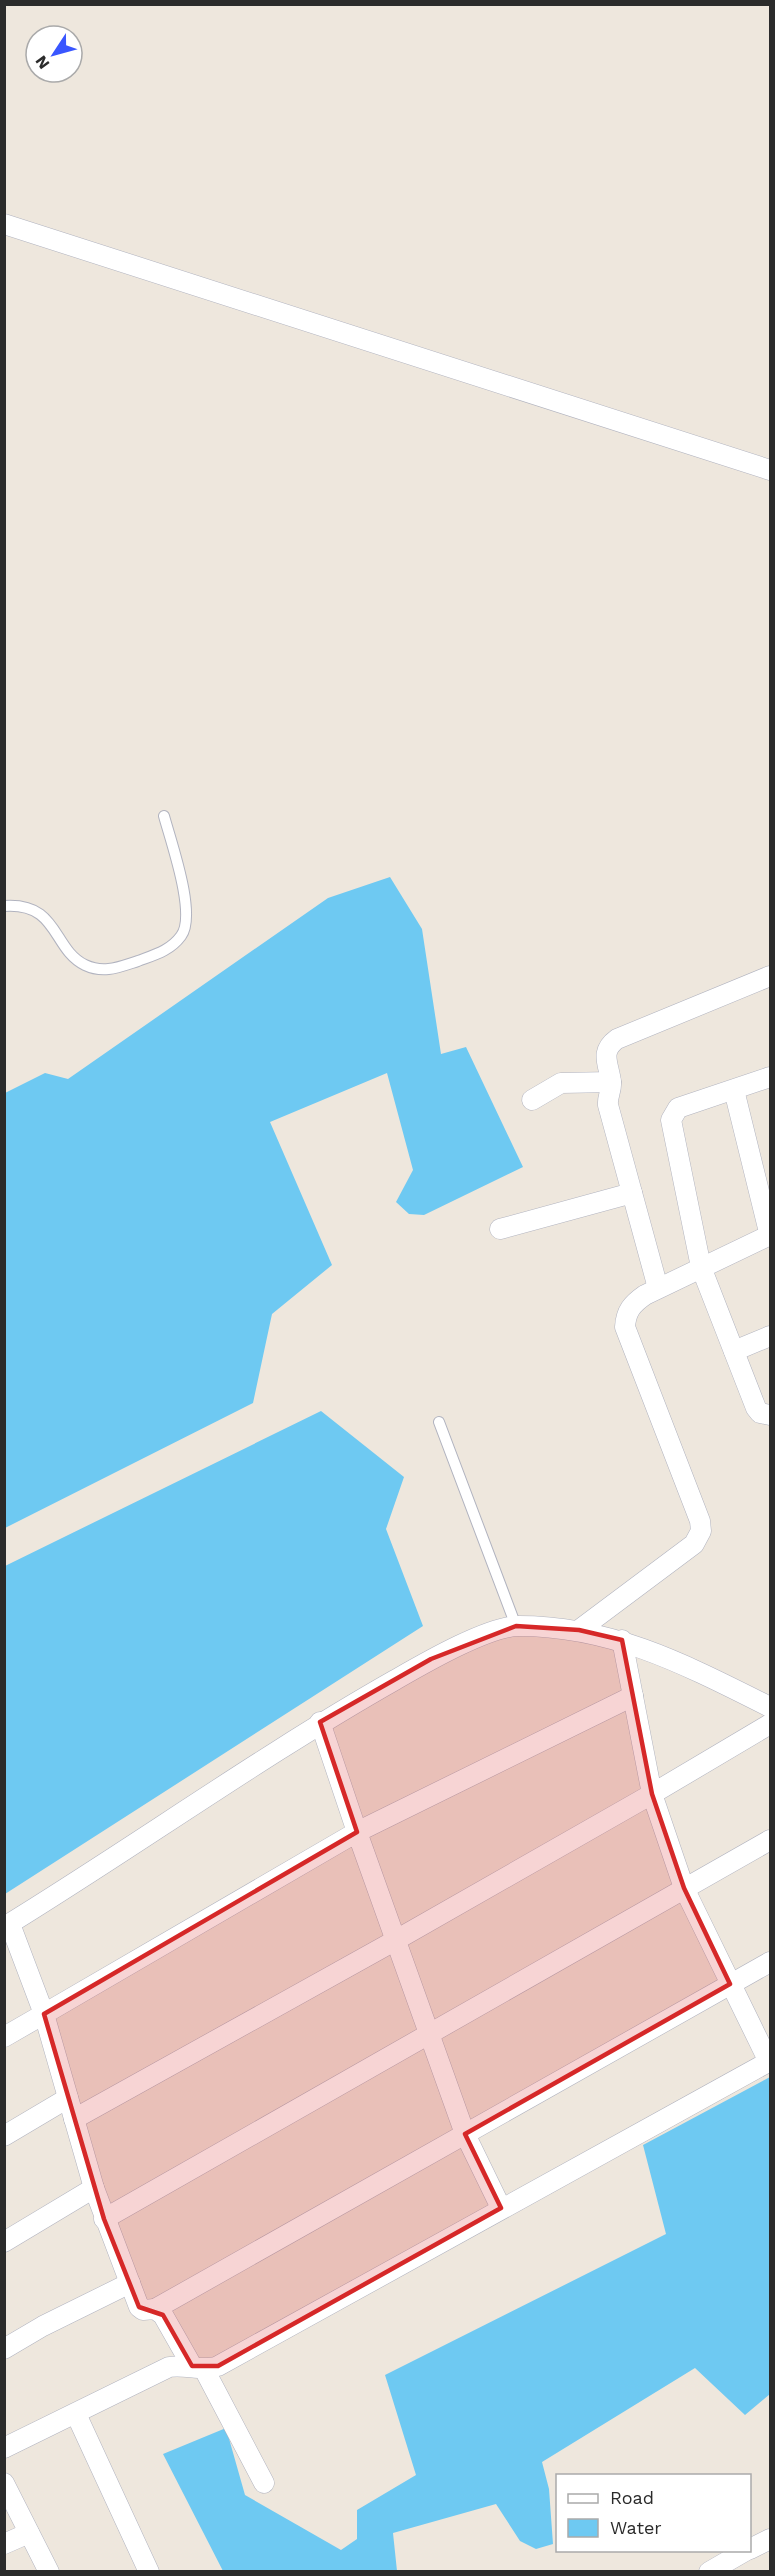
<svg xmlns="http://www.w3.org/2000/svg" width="775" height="2576" viewBox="0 0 775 2576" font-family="'Work Sans',sans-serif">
<rect width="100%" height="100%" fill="#eee7dd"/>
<g fill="#6ec9f2">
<polygon points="390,877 422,929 441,1054 466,1047 523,1167 424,1215 409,1214 396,1202 413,1170 387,1073 270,1122 332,1265 272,1314 253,1403 5,1528 5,1093 45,1073 68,1079 328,898"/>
<polygon points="321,1411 404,1477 386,1529 423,1626 5,1894 5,1566"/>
<polygon points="770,2077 770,2394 745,2415 695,2368 542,2462 549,2489 553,2544 536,2549 520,2541 496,2504 393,2533 397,2571 223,2571 163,2454 226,2428 245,2495 341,2550 357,2539 357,2510 416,2475 385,2375 666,2234 643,2145"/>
</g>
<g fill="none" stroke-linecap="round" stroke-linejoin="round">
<defs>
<g id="lane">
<path d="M4 906C59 902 52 949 85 965 104 974 119 967 138 961 154 955 170 951 181 936 197 915 171 842 164 816"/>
<polyline points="439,1422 516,1626"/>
</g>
<g id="street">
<polyline points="4,224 770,470"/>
<polyline points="770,1077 678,1108 671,1120 701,1267 756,1408 760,1413 770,1415"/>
<polyline points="734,1090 770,1236"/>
<polyline points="532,1100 561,1083 611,1082"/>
<polyline points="500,1229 632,1193"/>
<path d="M658 1288 608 1105C607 1097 612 1090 611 1082 609 1064 599 1052 617 1039L770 976"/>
<polyline points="734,1351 770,1336"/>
<path d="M579 1630 694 1544 701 1531 700 1521 625 1327C626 1311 632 1304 645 1295L770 1235"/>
<polyline points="622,1640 652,1794 770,1724"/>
<polyline points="320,1722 357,1832 633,1696"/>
<path d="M4 1927C136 1846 261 1756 395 1680 423 1664 488 1626 519 1626 613 1626 688 1666 770 1707"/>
<polyline points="4,2037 44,2014 10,1924"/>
<polyline points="74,2119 396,1940 652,1794 684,1888 769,2062"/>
<polyline points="4,2136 68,2098"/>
<polyline points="104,2219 770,1840"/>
<polyline points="4,2242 94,2188"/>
<polyline points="155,2309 770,1962"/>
<polyline points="4,2349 43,2326 130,2283"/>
<polyline points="192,2366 163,2315 155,2309 143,2310 139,2307 94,2188 44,2014 357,1832 465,2134 501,2208"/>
<polyline points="204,2369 264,2483"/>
<polyline points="76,2414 149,2572"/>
<path d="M4 2448 169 2367C186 2364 202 2372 218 2366L770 2061"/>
<polyline points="4,2483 49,2572"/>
<polyline points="4,2544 29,2533"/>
<polyline points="750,2549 770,2539"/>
<polyline points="709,2572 747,2550"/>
</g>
</defs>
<use href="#lane" stroke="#b1b3bf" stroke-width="12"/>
<use href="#street" stroke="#b1b3bf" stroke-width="21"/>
<use href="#lane" stroke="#fff" stroke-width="10"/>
<use href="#street" stroke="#fff" stroke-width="20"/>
</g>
<path fill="#d62828" fill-opacity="0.2" stroke="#d62828" stroke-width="4.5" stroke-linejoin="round" d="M516 1626 579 1630 622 1640 652 1794 684 1888 730 1984 465 2134 501 2208 218 2366H192L163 2315 139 2307 104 2219 44 2014 357 1832 320 1722 431 1659Z"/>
<rect width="775" height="2576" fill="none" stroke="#2b2b2b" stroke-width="12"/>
<rect x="556" y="2474" width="195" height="78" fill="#ffffff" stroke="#aaaaaa" stroke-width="1.5"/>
<rect x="568" y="2494" width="30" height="9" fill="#ffffff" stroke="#aaaaaa" stroke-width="1.5"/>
<text x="610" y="2504" font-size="18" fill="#2b2b2b">Road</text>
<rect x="568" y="2519" width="30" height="18" fill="#6ec9f2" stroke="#aaaaaa" stroke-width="1.5"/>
<text x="610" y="2534" font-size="18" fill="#2b2b2b">Water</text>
<g transform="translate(54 54) rotate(234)"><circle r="28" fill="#ffffff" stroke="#aaaaaa" stroke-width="1.5"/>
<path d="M0-4.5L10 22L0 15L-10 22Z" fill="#3956ff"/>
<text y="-9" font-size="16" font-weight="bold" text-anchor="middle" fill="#2b2b2b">N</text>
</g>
</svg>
